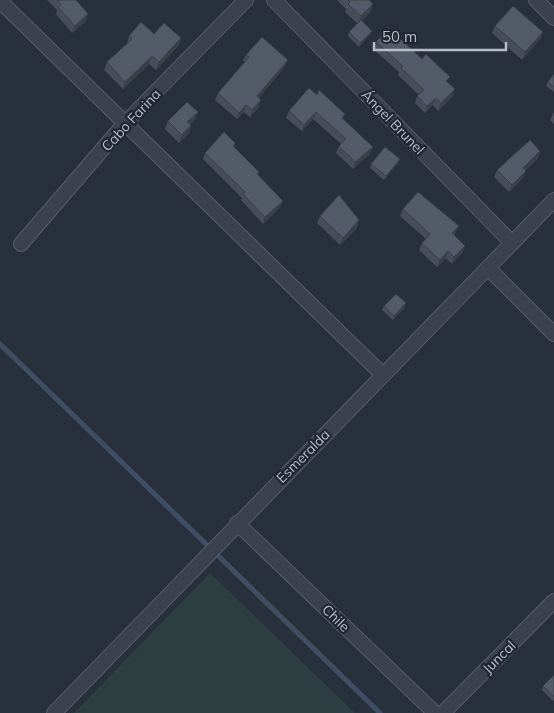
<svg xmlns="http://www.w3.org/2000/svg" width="554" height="713" viewBox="0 0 554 713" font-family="Mulish,sans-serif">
<rect width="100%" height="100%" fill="#28303c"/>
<polygon fill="#2d3f40" points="210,573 355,713 74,713"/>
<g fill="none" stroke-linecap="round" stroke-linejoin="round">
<polyline stroke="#404e63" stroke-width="5" points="0,344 380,713"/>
<defs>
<g id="minor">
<polyline points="274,0 512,243"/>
<polyline points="536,0 554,18"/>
<polyline points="0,1 383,375"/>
<polyline points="21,244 125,123 246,0"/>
<polyline points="488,268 554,334"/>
<polyline points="237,523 435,713"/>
<polyline points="54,713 554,200"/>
<polyline points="443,713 554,601"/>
</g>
</defs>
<use href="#minor" stroke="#575d68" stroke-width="16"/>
<use href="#minor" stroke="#3c424d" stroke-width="14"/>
</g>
<g fill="#474e59">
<polygon points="47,0 76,0 86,21 72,33 56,14 57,10"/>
<polygon points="337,0 369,0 371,11 362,21 372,31 370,34 359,47 348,36 349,32 358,24 345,12 346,9"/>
<polygon points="495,26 543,32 540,39 522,60 492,33"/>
<polygon points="154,34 181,38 178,46 156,70 149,64 123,89 104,70 107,62 127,44 129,36"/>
<polygon points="376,42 448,83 455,89 452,97 438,111 433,105 425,113 415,103 417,96 419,95 398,75 399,72 373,49"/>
<polygon points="246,55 285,66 259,98 259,107 250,117 244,112 237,119 215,100 218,93 245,62 243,61"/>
<polygon points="554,74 554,92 546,86 548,82"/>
<polygon points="309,88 343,119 370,154 353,169 336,153 339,146 341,144 313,119 302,131 286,118 289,111"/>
<polygon points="554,112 554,124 550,120"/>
<polygon points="195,119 190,124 191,125 189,133 179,143 165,129 168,121"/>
<polygon points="235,143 234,147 259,172 258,175 283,201 280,207 263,224 241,200 242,198 203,159 205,153"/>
<polygon points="540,151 538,158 525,171 523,178 509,192 494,177 497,170"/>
<polygon points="400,159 398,163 384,180 370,168 371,164"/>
<polygon points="403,209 456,232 454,235 463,252 452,264 446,258 437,267 419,250 422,243 426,239 400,216"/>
<polygon points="320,216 357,228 340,245 317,223"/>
<polygon points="384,306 405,307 393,320 382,310"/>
<polygon points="554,675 554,700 553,701 542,690 543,686"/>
</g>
<g fill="#394048">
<polygon points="373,4 371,11 358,24 361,16"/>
<polygon points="88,14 86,21 72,33 75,26"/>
<polygon points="372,31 370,34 359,47 360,43"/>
<polygon points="543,32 540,39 522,60 525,52"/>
<polygon points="181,38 178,46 156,70 159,62"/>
<polygon points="152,56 149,64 123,89 125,82"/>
<polygon points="288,60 285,66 255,103 257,96"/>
<polygon points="455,89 452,97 438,111 441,103"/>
<polygon points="436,98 433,105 425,113 427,106"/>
<polygon points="261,100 259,107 250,117 252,110"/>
<polygon points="246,105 244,112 237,119 239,113"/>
<polygon points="198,112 195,119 185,129 187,122"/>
<polygon points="316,112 313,119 302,131 304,125"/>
<polygon points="191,125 189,133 179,143 182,135"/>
<polygon points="373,147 370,154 353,169 355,162"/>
<polygon points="540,151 538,158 520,175 523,168"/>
<polygon points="400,159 398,163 384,180 386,176"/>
<polygon points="526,171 523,178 509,192 512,185"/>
<polygon points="283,201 280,207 263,224 265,217"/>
<polygon points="359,220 357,228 340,245 343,238"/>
<polygon points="459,226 456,232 449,240 452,233"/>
<polygon points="465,246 463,252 452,264 454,257"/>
<polygon points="448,251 446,258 437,267 440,260"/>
<polygon points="406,303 405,307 393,320 394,316"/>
</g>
<g fill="#525b67" stroke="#394048">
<polygon points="57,0 76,0 88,14 75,26 58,7 61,5"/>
<polygon points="348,0 369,0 373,4 361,16 348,4 350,2"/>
<polygon points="513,6 543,32 525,52 495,26"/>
<polygon points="361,20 372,31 360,43 349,32"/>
<polygon points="141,22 154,34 164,23 181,38 159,62 152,56 125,82 107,62 132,39 129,36"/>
<polygon points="389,28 422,59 426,54 450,77 446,81 455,89 441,103 436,98 427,106 417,96 424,90 401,68 403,66 376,42"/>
<polygon points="262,37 288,60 257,96 261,100 252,110 246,105 239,113 218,93 249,57 246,55"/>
<polygon points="554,74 554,87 548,82"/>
<polygon points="309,88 317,95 319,90 345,114 342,118 373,147 355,162 339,146 346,139 316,112 304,125 289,111"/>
<polygon points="187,102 198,112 187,122 191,125 182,135 168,121"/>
<polygon points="224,132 235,143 233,146 259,172 257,174 283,201 265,217 243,194 245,192 205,153"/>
<polygon points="530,140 540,151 523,168 526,171 512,185 497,170"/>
<polygon points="385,147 400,159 386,176 371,164"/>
<polygon points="418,192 459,226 452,233 465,246 454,257 448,251 440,260 422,243 430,234 403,209"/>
<polygon points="339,195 359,220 343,238 320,216"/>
<polygon points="396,294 406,303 394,316 384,306"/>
<polygon points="554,675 554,697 543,686"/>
</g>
<g text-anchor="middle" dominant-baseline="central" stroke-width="4.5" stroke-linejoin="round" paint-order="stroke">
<g font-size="14" fill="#b8bec8" stroke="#212732">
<text transform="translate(131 120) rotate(-47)">Cabo Farina</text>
<text transform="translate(393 122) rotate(46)">Ángel Brunel</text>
<text transform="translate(303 456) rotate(-45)">Esmeralda</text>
<text transform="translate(336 618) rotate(44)">Chile</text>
<text transform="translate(499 657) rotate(-45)">Juncal</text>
</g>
</g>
<path d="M374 42v8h132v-8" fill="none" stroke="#b8bec8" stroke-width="2.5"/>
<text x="382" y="42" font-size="15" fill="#b8bec8" stroke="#212732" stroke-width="4" paint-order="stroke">50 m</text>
</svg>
